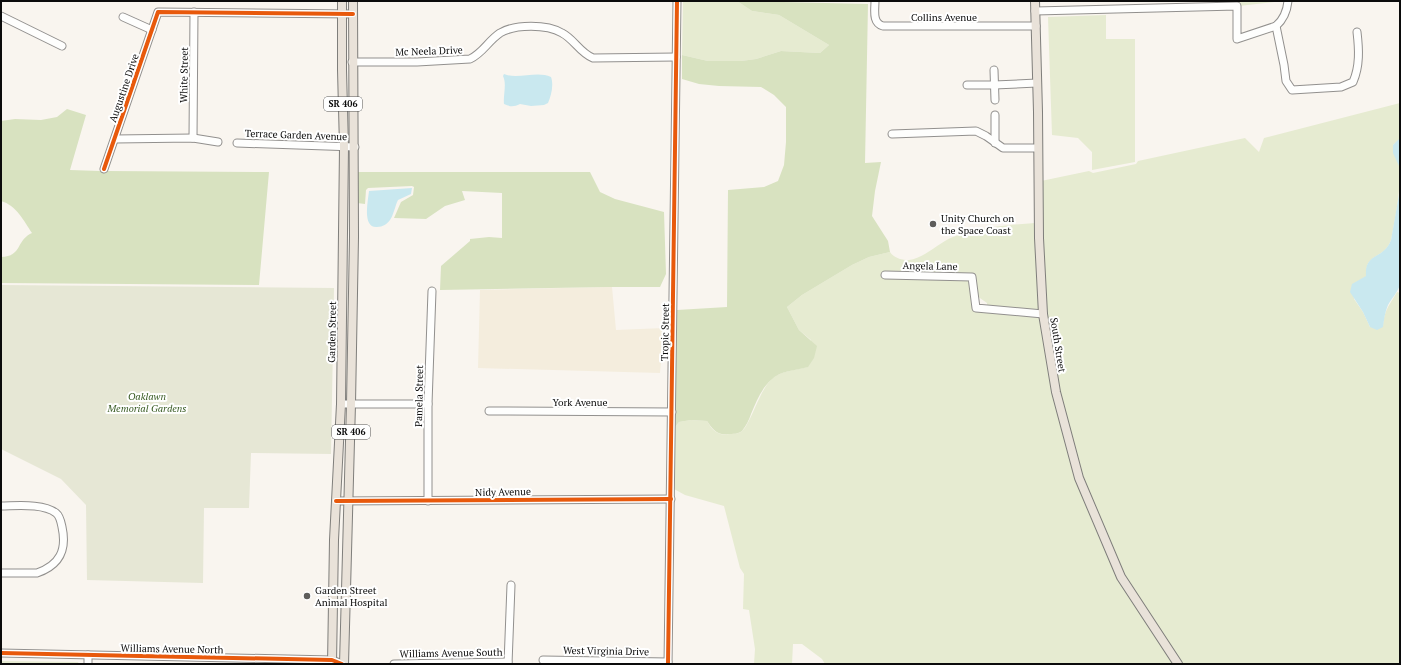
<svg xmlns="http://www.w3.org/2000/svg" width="1401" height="665" viewBox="0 0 1401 665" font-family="'PT Serif',serif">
<rect width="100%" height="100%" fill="#f9f5ef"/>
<polygon fill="#f4eddd" points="608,287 612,287 616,330 664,328 660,373 478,368 480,290"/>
<g fill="#e6ebd1">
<polygon points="683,1 737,1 752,11 779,15 829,45 820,53 781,51 756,59 741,61 708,61 682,55"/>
<polygon points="1239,1 1283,1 1239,6"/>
<polygon points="1106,15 1106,39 1135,39 1135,162 1092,170 1092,152 1078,138 1052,135 1048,17"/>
<path d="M1400 103V139L1393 145C1393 156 1399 158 1400 168 1401 188 1395 220 1391 240 1384 260 1363 253 1367 276L1353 284 1354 299 1363 312 1370 327H1383C1384 310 1389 306 1397 292L1400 293V664H1181L1124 576 1082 477 1059 392 1046 314 1042 238 1041 181 1089 171 1093 173 1136 164 1138 161 1245 138 1259 152 1264 138Z"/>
<path d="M1035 223 1040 311 987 306V303L977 296 972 274 882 272V277L969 279 973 308 1040 316 1053 393 1118 578 1174 664H825L822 659 802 644H793L792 664H754L755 649 749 610 743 609 744 574 740 568 724 506 685 495 674 489 675 427 679 422 691 420 707 421C712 430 718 436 729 434 733 434 736 434 741 432 750 426 759 392 770 381 780 370 794 371 807 367L811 340 799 330 787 307 802 295 852 265 869 257 890 252C894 258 901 260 909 260 925 258 938 243 953 237 978 227 1008 225 1035 223Z"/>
<polygon points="1,661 78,662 79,664 1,664"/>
</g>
<g fill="#d8e2c0">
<path d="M737 1 868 4 865 163 881 162 875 191 872 216 888 241 890 252 869 257 852 265 802 295 787 307 799 330 817 346 814 358 808 367C795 371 781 370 771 380 761 389 756 402 751 414 749 420 746 426 742 431 738 434 733 434 728 434 718 436 712 429 707 421L691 420 679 422 675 427 676 311 677 310 727 307 728 190 764 187 778 181 784 165 786 142V107L774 95 761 87 719 86 699 84 682 79V55L708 61H741L756 59 781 51 820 53 829 45 779 15 752 11Z"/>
<path d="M67 109 86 115 70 170 100 171 106 173 107 171 269 172 259 285 1 283V257C23 256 15 241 32 233 24 221 16 205 1 201V121L15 119 41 120 57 117Z"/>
<polygon points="358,172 590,172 600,192 615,199 664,212 666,274 660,287 608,287 440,290 441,266 470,241 470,239 489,237 502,238 502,193 462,191 465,200 445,206 426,219 394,218 401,202 413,195 414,187 412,186 368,188 366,190 365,204 357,203"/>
</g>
<polygon fill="#e6e7d5" points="1,285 334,288 331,454 251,453 249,508 204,508 203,583 87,580 86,505 61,479 1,449"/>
<g fill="#c9e8ef">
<path d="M504 74C518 80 537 70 551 77 554 85 551 96 548 103L544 105 531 106 520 104C514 107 510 107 504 104 503 95 507 84 503 76Z"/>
<polygon points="1399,139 1400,139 1400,168 1393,153 1393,145"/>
<path d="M412 188 411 194 398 200C395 206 394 214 390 220 387 224 383 227 377 227 362 228 368 201 369 191Z"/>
<path d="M1400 189V285C1397 293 1392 298 1388 305 1385 312 1384 319 1383 327L1377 330 1370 327 1363 312 1350 292 1352 284 1366 276C1364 252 1384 260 1391 240Z"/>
</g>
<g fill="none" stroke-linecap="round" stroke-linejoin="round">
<defs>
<g id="minor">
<path d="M875 1C875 10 872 23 883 26H1036"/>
<path d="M1035 11 1237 6V39L1276 26C1283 20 1287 11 1288 1"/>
<polyline points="1,16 62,46"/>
<polyline points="123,17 152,30"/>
<path d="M1276 26 1284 65 1286 81 1292 90 1341 87 1353 82C1360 66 1359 49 1357 32"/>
<path d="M352 62H417L470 59C483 53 488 41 500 33 515 24 547 24 562 33 574 39 580 53 593 58L676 57"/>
<polyline points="994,70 995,100"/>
<polyline points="967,85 994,85 1037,83"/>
<polyline points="995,115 995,143"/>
<polyline points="892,134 976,131 986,136 1003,148 1038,148"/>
<polyline points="193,138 194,12"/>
<polyline points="115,139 193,138 218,142"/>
<polyline points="237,143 355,147"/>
<polyline points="104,169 158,12 353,14"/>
<polyline points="885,275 972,277 976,308 1043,314"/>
<polyline points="341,404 428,404"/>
<polyline points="489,411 672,412"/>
<polyline points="336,501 671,499"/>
<polyline points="428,501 428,404 432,291"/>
<path d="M1 506C16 506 43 503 56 513 60 516 61 522 62 527 67 550 60 565 37 573H1"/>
<polyline points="1,653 332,660 342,664"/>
<polyline points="543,660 668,662"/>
<polyline points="88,664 88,655"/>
<polyline points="394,664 508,662"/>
<polyline points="508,664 511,585"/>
<polyline points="668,664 677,1"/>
</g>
<g id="major">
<polyline points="1035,1 1038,112 1039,238 1043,314 1056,392 1079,478 1121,577 1178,664"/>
<polyline points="332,664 334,540 341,404 344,147 342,70 342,1"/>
<polyline points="344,664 351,404 354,237 353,1"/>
</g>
</defs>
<use href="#minor" stroke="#92908e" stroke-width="9"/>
<use href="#major" stroke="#7f7e7b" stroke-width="10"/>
<use href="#minor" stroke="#fefefd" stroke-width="7"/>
<use href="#major" stroke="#e9e2d9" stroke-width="8"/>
<defs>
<g id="cycleway">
<polyline points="104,169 158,12 353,14"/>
<polyline points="336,501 671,499"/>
<polyline points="1,653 332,660 342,664"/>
<polyline points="668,664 677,1"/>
</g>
</defs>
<use href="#cycleway" stroke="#fff" stroke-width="6"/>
<use href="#cycleway" stroke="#e8590c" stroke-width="4"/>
</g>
<g fill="#5e5d5b" stroke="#fff" stroke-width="1.5">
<circle cx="933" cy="224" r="4"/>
<circle cx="307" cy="596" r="4"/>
</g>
<g text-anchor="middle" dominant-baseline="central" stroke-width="4" stroke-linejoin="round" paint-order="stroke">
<g fill="#fff" stroke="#545454" stroke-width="1">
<rect x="324" y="97" width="38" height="14" rx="3"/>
<rect x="332" y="425" width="38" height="14" rx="3"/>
</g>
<g font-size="9" font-weight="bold" fill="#0b0b0b">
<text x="343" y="104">SR 406</text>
<text x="351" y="432">SR 406</text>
</g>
<g font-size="10" fill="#0b0b0b" stroke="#fff">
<text x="944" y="17">Collins Avenue</text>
<text transform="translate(429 51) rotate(-2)">Mc Neela Drive</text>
<text transform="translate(184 75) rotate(-89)">White Street</text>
<text transform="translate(124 88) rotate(-71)">Augustine Drive</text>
<text transform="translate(296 135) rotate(2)">Terrace Garden Avenue</text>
<text transform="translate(930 266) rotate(1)">Angela Lane</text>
<text transform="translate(332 332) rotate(-89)">Garden Street</text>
<text transform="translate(665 332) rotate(-89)">Tropic Street</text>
<text transform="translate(1058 345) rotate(81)">South Street</text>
<text transform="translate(419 396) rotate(-89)">Pamela Street</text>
<text x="580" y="402">York Avenue</text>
<text transform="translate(503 492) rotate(-1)">Nidy Avenue</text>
<text transform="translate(172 649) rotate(1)">Williams Avenue North</text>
<text transform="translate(606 651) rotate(1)">West Virginia Drive</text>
<text transform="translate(451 653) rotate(-1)">Williams Avenue South</text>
</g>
<g font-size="10" fill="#0b0b0b" stroke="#fff" text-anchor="start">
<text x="941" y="218">Unity Church on<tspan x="941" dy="12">the Space Coast</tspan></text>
<text x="315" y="590">Garden Street<tspan x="315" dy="12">Animal Hospital</tspan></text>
</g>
<g font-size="10" font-style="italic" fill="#385b23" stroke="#fff">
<text x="147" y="396">Oaklawn<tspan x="147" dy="12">Memorial Gardens</tspan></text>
</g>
</g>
<rect width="1401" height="665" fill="none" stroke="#0b0b0b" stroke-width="4"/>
</svg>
